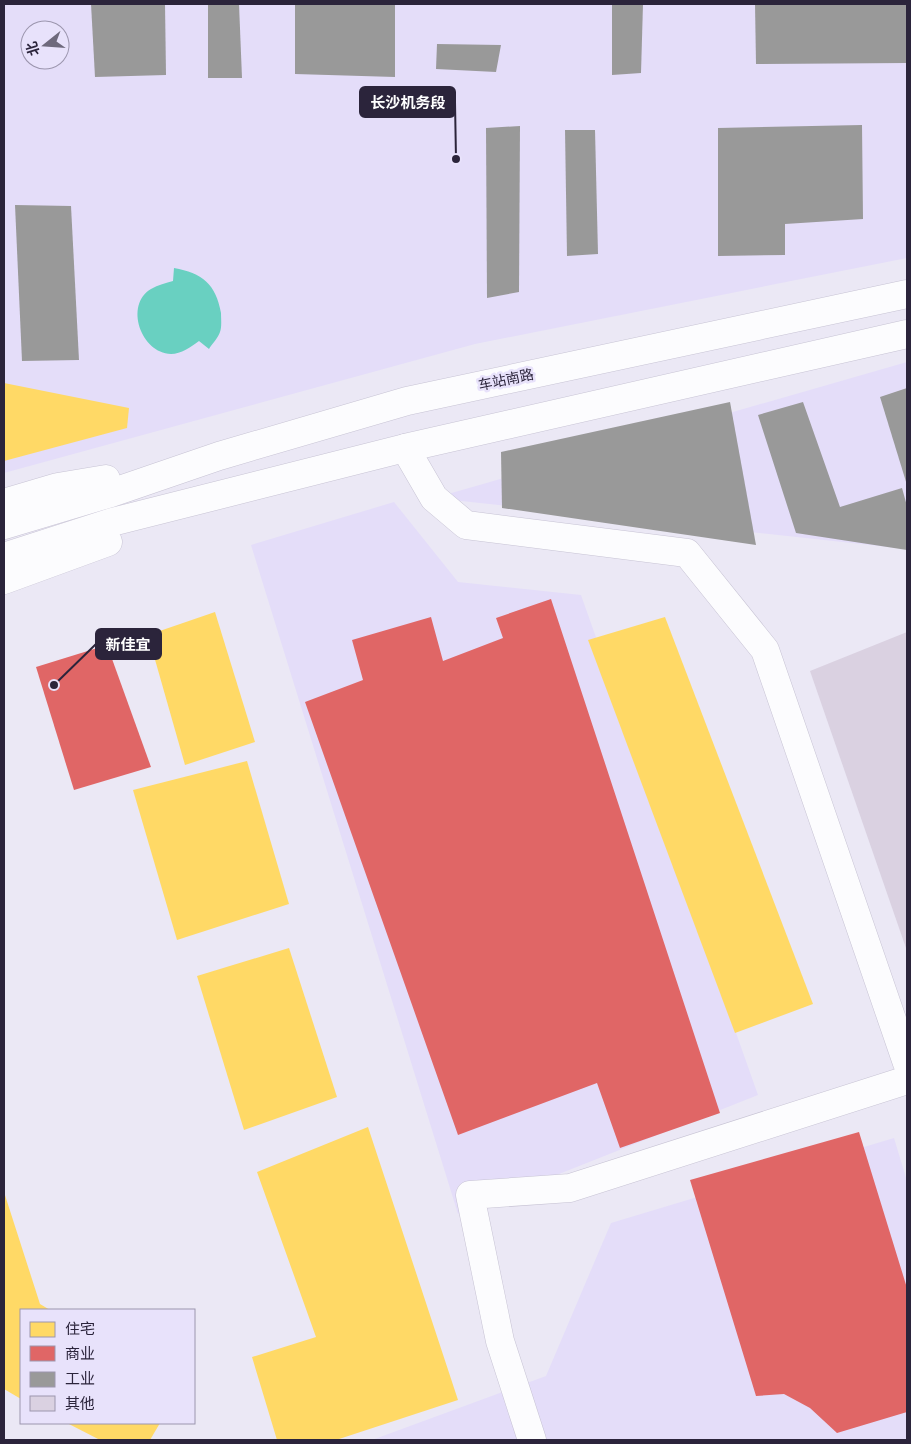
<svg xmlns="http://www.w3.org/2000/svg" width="911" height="1444" viewBox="0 0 911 1444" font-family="'Varela Round','Noto Sans SC',sans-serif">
<rect width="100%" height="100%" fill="#ebe8f5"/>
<g fill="#e4ddf9" fill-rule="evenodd">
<path d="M4 4H907V258L475 344 4 473ZM30 30H60V60H30Z"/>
<polygon points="907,362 907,549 434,498"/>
<polygon points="394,502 458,582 581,595 758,1095 458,1214 251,545"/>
<polygon points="894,1138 907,1181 907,1440 372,1440 546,1376 611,1223"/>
</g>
<path fill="#69d0c1" d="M174 268C202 273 216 284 221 313 221 319 222 327 220 332 218 338 212 344 209 349L199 341C191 347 181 354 171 354 141 353 124 305 151 289 158 285 166 283 173 281Z"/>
<g fill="#ffd966">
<polygon points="4,383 129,408 127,428 4,461"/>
<polygon points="215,612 255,742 185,765 148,635"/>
<polygon points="665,617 813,1004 735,1033 588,640"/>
<polygon points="247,761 289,904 177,940 133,790"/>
<polygon points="289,948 337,1097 244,1130 197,976"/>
<polygon points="368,1127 458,1400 336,1440 277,1440 252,1357 316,1337 257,1172"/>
<polygon points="4,1192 40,1304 50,1310 21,1310 21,1399 4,1389"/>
<polygon points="67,1423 160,1423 150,1440 100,1440"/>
</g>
<g fill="#e06666">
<polygon points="551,599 720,1113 620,1148 597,1083 458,1135 305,702 363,680 352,640 431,617 443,661 503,638 496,618"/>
<polygon points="107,645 151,767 74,790 36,667"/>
<polygon points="859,1132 907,1288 907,1412 837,1433 810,1408 784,1394 756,1396 690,1180"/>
</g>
<g fill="#999">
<polygon points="91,4 165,4 166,75 95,77"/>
<polygon points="208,4 239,4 242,78 208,78"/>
<polygon points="295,4 395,4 395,77 295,74"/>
<polygon points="612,4 643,4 641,73 612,75"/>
<polygon points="755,4 907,4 907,63 756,64"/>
<polygon points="437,44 501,45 496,72 436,69"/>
<polygon points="862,125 863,219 785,224 785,255 718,256 718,128"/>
<polygon points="520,126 519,292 487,298 486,128"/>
<polygon points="565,130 595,130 598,254 567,256"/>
<polygon points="15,205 71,206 79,360 22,361"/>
<polygon points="907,388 907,485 880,397"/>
<polygon points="730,402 756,545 502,508 501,452"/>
<polygon points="803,402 840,507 902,488 907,506 907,550 796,533 758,415"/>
</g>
<polygon fill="#dad1e1" points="907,632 907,951 810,671"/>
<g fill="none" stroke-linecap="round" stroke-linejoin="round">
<defs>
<g id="minor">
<polyline points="405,448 434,498 466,525 687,553 765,650 907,1063"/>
<polyline points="532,1440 500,1341 470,1195 570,1188 907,1080"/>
</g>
<g id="major">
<polyline points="4,503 58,487 106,479"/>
<polyline points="4,525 111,493 219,456 407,401 907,294"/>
<polyline points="4,557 112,522 405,448 907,334"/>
<polyline points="4,580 108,542"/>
</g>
</defs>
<use href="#minor" stroke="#c7c3d4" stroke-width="29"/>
<use href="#major" stroke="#c7c3d4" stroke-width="29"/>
<use href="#minor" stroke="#fcfcfe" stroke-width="28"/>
<use href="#major" stroke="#fcfcfe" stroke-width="28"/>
</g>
<g text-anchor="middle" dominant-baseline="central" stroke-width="5" stroke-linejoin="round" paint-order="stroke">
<g font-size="14" fill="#2b243b" stroke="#e8e2fb">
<text transform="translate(506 380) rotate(-12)">车站南路</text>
</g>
</g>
<path fill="none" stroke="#2b243b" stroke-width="2" d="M456 159L455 102M54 685L96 644"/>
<g fill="#2b243b" stroke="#e8e2fb" stroke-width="2">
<circle cx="456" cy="159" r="5"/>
<circle cx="54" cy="685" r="5"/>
</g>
<g fill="#2b243b" stroke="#2b243b" stroke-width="2">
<rect x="360" y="87" width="95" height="30" rx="5"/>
<rect x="96" y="629" width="65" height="30" rx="5"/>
</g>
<g font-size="15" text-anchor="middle" font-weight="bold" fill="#fff">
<text x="408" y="108">长沙机务段</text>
<text x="128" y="650">新佳宜</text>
</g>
<rect width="911" height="1444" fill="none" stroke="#2b243b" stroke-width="10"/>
<rect x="20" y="1309" width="175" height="115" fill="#e8e2fb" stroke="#9c96ae"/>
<rect x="30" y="1322" width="25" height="15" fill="#ffd966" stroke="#9c96ae"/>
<text x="65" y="1334" font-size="15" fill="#2b243b">住宅</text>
<rect x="30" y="1346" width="25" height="15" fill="#e06666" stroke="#9c96ae"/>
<text x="65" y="1359" font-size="15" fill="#2b243b">商业</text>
<rect x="30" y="1372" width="25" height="15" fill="#999999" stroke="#9c96ae"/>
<text x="65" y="1384" font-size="15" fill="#2b243b">工业</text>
<rect x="30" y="1396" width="25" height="15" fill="#dad1e1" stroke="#9c96ae"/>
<text x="65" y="1409" font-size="15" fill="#2b243b">其他</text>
<g transform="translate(45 45) rotate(253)"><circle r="24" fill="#e8e2fb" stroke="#9c96ae"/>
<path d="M0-4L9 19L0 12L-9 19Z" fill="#6e697c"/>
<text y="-8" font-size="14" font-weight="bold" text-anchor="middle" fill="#2b243b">北</text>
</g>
</svg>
